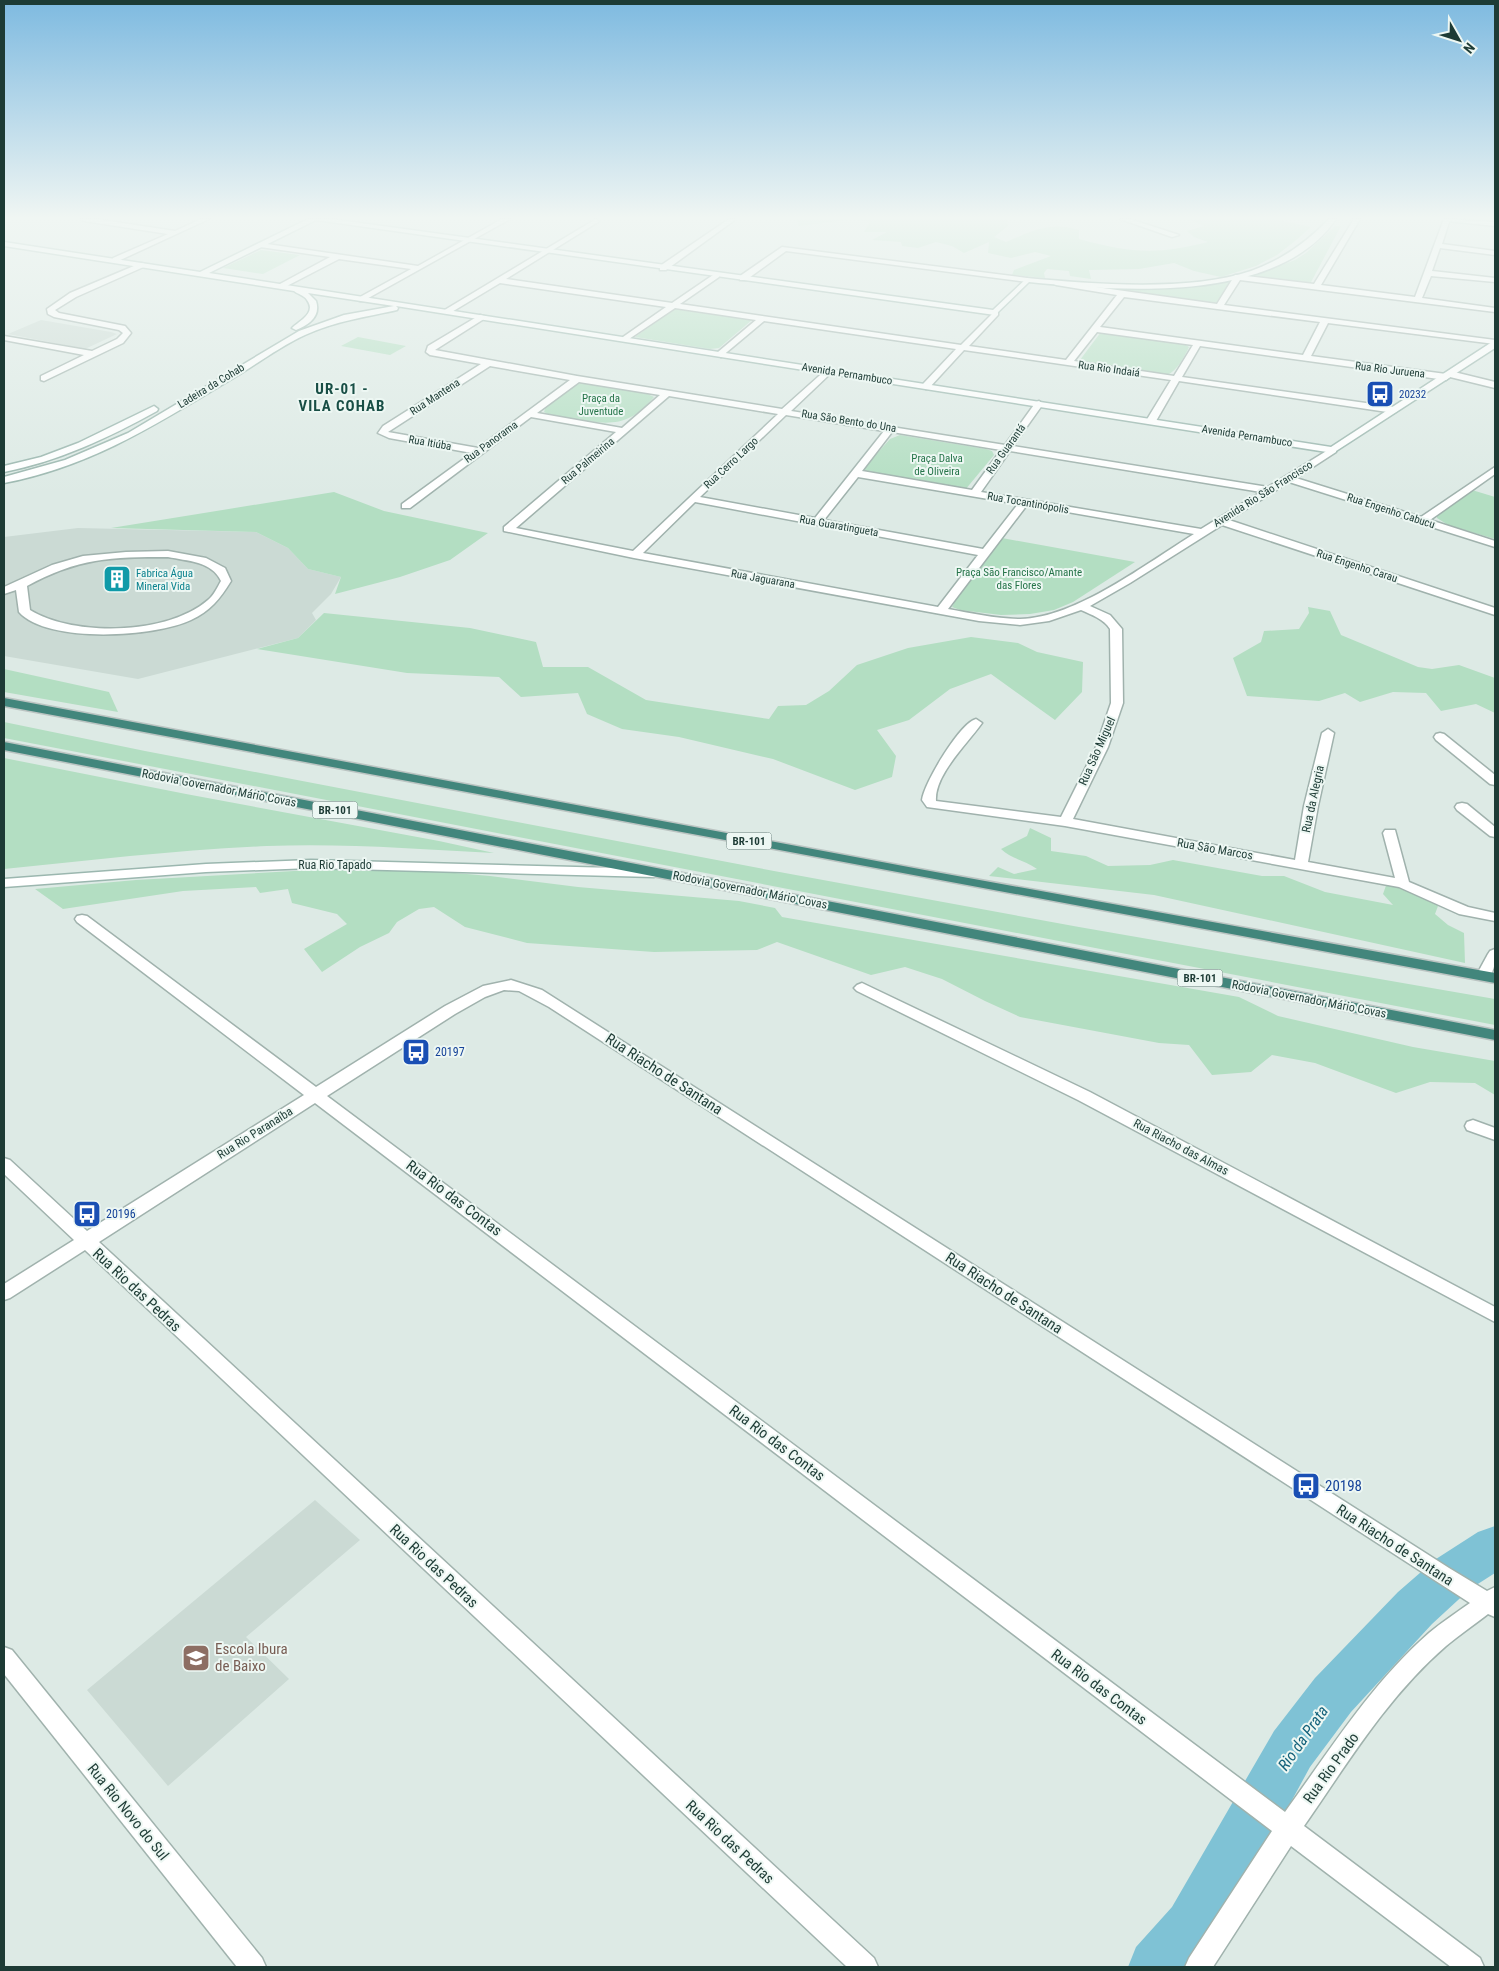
<svg xmlns="http://www.w3.org/2000/svg" width="1499" height="1971" viewBox="0 0 1499 1971" font-family="'Roboto Condensed',sans-serif">
<rect width="100%" height="100%" fill="#ddeae5"/>
<g fill="#cbdad4">
<polygon points="41,320 111,332 117,334 85,349 8,334"/>
<polygon points="78,528 256,532 288,548 308,569 341,577 331,594 312,613 316,620 298,638 138,679 4,656 4,537"/>
<polygon points="315,1500 360,1540 246,1637 289,1679 168,1786 87,1690"/>
</g>
<g fill="#b3dec2">
<path d="M796 219H1007L1008 226 994 237 1006 242C1032 231 1050 221 1079 230V239C1129 253 1158 255 1208 242L1194 237 1187 231 1204 226 1188 219H1274L1311 227 1295 241 1277 255 1256 266 1221 277 1194 271 1174 263 1139 269 1089 270 1091 279 1070 276 1069 271 1047 269 1044 273 1045 278 1012 275 1014 270 1051 256 1035 252 1011 258 988 253 989 242 964 253 952 246 936 242 918 248 902 246 901 242 872 240 887 232H864L870 222 854 219 799 226Z"/>
<polygon points="1335,226 1341,226 1310,284 1264,278 1254,275 1295,260 1306,253"/>
<polygon points="261,250 300,255 263,274 223,268"/>
<polygon points="1230,280 1232,281 1216,303 1097,288"/>
<polygon points="676,308 750,318 752,320 719,348 710,349 635,337"/>
<path d="M1101 332 1183 343 1189 347C1185 356 1177 371 1167 375L1081 362 1080 360Z"/>
<polygon points="358,337 406,346 390,355 341,346"/>
<path d="M581 383 644 392 654 397C629 427 610 425 574 419 564 418 553 417 544 412L546 406 573 386Z"/>
<polygon points="900,435 986,449 992,451 994,455 965,490 861,471 890,439"/>
<polygon points="1472,490 1495,497 1495,539 1448,525 1437,518 1437,516"/>
<polygon points="334,492 384,511 488,533 450,560 400,577 335,594 341,577 308,569 288,548 256,532 111,528"/>
<polygon points="1002,538 1135,562 1073,602 1054,610 1030,614 1001,615 960,610 952,607 959,594"/>
<polygon points="1308,607 1330,611 1341,635 1418,667 1432,669 1459,665 1495,678 1495,713 1476,704 1441,711 1426,693 1393,692 1360,702 1345,693 1319,701 1247,696 1233,658 1261,642 1264,631 1299,629 1309,613"/>
<polygon points="324,613 470,628 536,642 543,667 588,667 646,700 769,719 778,706 806,705 829,691 857,665 908,648 971,637 1018,643 1037,652 1083,662 1082,692 1055,720 991,674 950,689 909,720 877,730 896,756 892,777 855,790 773,759 679,737 622,729 587,714 578,693 521,697 499,677 407,673 257,649 298,638"/>
<polygon points="4,669 109,692 118,712 4,692"/>
<polygon points="4,722 145,751 774,871 1079,927 1495,999 1495,1025 4,738"/>
<path d="M4 758 186 794 439 841 494 853C418 849 343 843 267 846 179 850 92 860 4 869Z"/>
<path d="M1030 828 1051 838V851L1086 856 1108 866 1150 865 1173 860 1262 876H1284L1325 892 1393 905 1383 894 1388 880 1422 893 1438 906 1435 914 1448 925 1464 933 1465 963 1154 895 989 876 998 867 1014 874 1037 869C1025 860 1011 859 1001 849L1027 836Z"/>
<polygon points="347,868 397,868 490,876 578,887 739,901 775,908 782,917 1239,997 1278,1016 1413,1047 1495,1061 1495,1095 1475,1083 1430,1082 1396,1093 1315,1063 1272,1055 1251,1072 1212,1075 1189,1045 1159,1043 1020,1017 985,1001 942,979 905,967 871,975 777,942 757,950 654,952 527,943 465,927 434,907 419,909 397,922 389,933 360,947 322,972 304,949 347,924 337,914 292,903 288,889 260,893 256,887 183,891 63,909 35,889 136,880"/>
</g>
<g fill="none" stroke-linecap="round" stroke-linejoin="round">
<polygon fill="#7fc2d5" fill-rule="evenodd" points="1495,1526 1495,1573 1470,1589 1432,1624 1351,1712 1310,1767 1212,1947 1194,1967 1128,1967 1136,1947 1172,1907 1274,1731 1315,1678 1398,1592 1436,1559 1478,1532"/>
<defs>
<path id="service" d="M168 551 206 558 225 568 231 581C220 599 210 611 191 620 156 637 47 644 19 612L16 590 4 594V587L52 565 83 556 126 552ZM168 557C187 561 212 561 221 581 217 588 214 595 208 600 168 635 74 637 30 610L27 586C78 558 111 557 168 557Z"/>
<g id="minor">
<polygon points="81,219 96,219 175,231 201,219 209,219 116,262 112,260 113,258 168,234 84,221"/>
<polygon points="502,219 510,219 363,301 360,301 360,297 411,269 339,259 283,288 279,286 280,284 330,257 260,247 256,245 260,243 418,266"/>
<path d="M596 219 599 221 598 222 506 279 672 303 716 273H719V277L680 304 961 345 995 311H998V315L969 346 1066 360 1117 295 1056 285 1052 283 1053 281 1217 304 1235 275H1238L1314 284 1354 219H1360L1321 285 1415 297 1444 219H1450L1442 244 1495 251V255L1440 248 1432 271 1495 278V282L1431 276 1422 298 1495 308V312L1240 280 1224 305 1495 340V344L1328 323 1311 356 1446 374 1450 371 1495 382V388L1450 377 1446 380 1200 346 1182 377 1394 407 1398 410 1394 413 1179 381 1156 421 1151 424 1146 421 1171 380 964 350 929 388 926 389 922 386 923 384 956 349 764 321 721 357 717 354 718 352 756 320 675 308 626 341H623V337L666 307 500 283 450 313 443 311ZM1124 297 1320 322 1303 355 1100 327ZM1097 332 1193 345 1174 376 1074 361Z"/>
<polygon points="729,219 736,219 666,270 660,270 660,266"/>
<polygon points="1120,219 1130,219 1179,235 1172,237"/>
<polygon points="782,247 1027,278 1031,280 1027,282 786,251 746,280 740,280 740,276"/>
<polygon points="141,263 148,265 76,297 55,310 59,313 125,326 131,333 123,343 44,381 41,380 41,376 84,355 4,340 4,336 92,351 117,339 123,333 119,330 54,317 48,314 47,309 70,293"/>
<path d="M480 315 487 317 435 350 577 376 782 409 828 368 831 369V373L791 411 1005 445 1036 402 1039 401 1043 404 1013 446 1268 487 1333 447 1336 448V452L1296 478 1421 517 1495 467V474L1430 520 1495 541V547L1289 482 1229 520 1495 608V615L1222 525 1130 583 1090 606 1110 615 1122 629 1123 703 1108 747 1073 819 1295 860 1304 806 1322 733 1328 729 1334 733 1318 806 1308 862 1395 878 1383 833 1385 830H1395L1409 882 1468 907 1495 913V921L1459 914 1399 887 1065 826 927 807 922 800C924 783 960 723 976 719L982 723C968 743 934 775 936 801L1061 817 1096 747 1111 703 1110 629C1104 619 1092 615 1081 610L1049 621 1020 625 979 621 634 558 504 531V527L616 432 531 417 410 508H402V504L472 453 389 438 378 433 383 426 481 364 430 355 426 352 428 346ZM490 366 570 380 478 448 388 432ZM579 382 660 395 622 428 537 413ZM669 396 778 414 633 551 516 528ZM786 415 884 431 815 518 700 497ZM892 432 1001 450 972 490 862 471ZM1010 451 1261 492 1201 529 981 492ZM858 477 1018 504 983 549 824 520ZM695 502 978 555 938 607 643 553ZM1027 505 1194 534C1147 563 1076 618 1020 619 996 619 971 613 948 609Z"/>
<polygon points="1440,733 1444,734 1495,775 1495,785 1490,784 1436,740 1434,737 1436,734"/>
<polygon points="1462,803 1467,804 1495,827 1495,837 1490,836 1457,810 1455,807 1457,804"/>
<path d="M82 915 87 916 316 1087 445 1006 483 986 511 980 542 990 1449 1568 1487 1591 1495 1587V1617L1488 1614C1474 1625 1459 1635 1446 1646 1388 1696 1347 1764 1304 1826L1480 1958 1484 1967H1451L1291 1846 1213 1967H1185L1189 1958 1272 1831 315 1103 99 1242 874 1958 878 1967H847L85 1250 10 1298 4 1300V1284L74 1240 4 1174V1158L10 1160 87 1231 304 1095 77 922 75 919 77 916ZM504 990 519 991 549 1007 1470 1603C1456 1613 1442 1622 1429 1633 1371 1684 1330 1750 1285 1812L327 1096 455 1014 485 997Z"/>
<path d="M1495 949C1496 961 1495 969 1488 979H1478L1476 976 1488 954 1490 951Z"/>
<polygon points="862,983 1090,1092 1495,1307 1495,1322 1078,1100 857,991 854,988 857,985"/>
<polygon points="1473,1120 1495,1128 1495,1140 1467,1130 1465,1126 1467,1122"/>
<polygon points="4,1647 12,1650 262,1958 266,1967 237,1967 4,1674"/>
</g>
<g id="secondary">
<path d="M308 219H331L993 310 1027 278C1092 284 1189 292 1251 271 1282 260 1307 242 1329 219H1336C1277 305 1120 291 1029 282L995 315 316 220 209 273 1331 447 1492 342H1495V348L1333 453 396 306 398 308 397 310C366 317 335 321 305 335 283 345 261 361 240 374 163 420 94 466 4 483V477L65 460 128 433 299 331 344 315 394 306 308 293 316 301C321 316 309 325 296 330L292 328C299 321 317 313 307 300 304 295 297 294 294 291L4 246V242L200 272Z"/>
<polygon points="1444,219 1495,222 1495,226 1447,221"/>
<path d="M154 406 158 409 157 411C108 438 59 461 4 472V466L41 457 78 443Z"/>
<polygon points="311,860 654,869 661,873 654,877 311,868 206,872 4,887 4,879 206,864"/>
</g>
<g id="trunk">
<polygon points="4,698 930,871 1495,973 1495,983 4,706"/>
<polygon points="4,742 1495,1030 1495,1040 4,750"/>
</g>
</defs>
<use href="#service" stroke="#a0b2ad" stroke-width="3"/>
<use href="#minor" stroke="#a0b2ad" stroke-width="3"/>
<use href="#secondary" stroke="#9bb7af" stroke-width="3"/>
<use href="#trunk" stroke="#bbc4c2" stroke-width="3"/>
<use href="#service" fill="#fff" fill-rule="evenodd"/>
<use href="#minor" fill="#fff" fill-rule="evenodd"/>
<use href="#secondary" fill="#fff" fill-rule="evenodd"/>
<use href="#trunk" fill="#42867c" fill-rule="evenodd"/>
</g>
<linearGradient id="sky" x2="0" y2="1"><stop stop-color="#7ebae0"/><stop offset="0.44" stop-color="#f0f6f3"/><stop offset="1" stop-color="#f0f6f3" stop-opacity="0"/></linearGradient>
<rect width="1499" height="495" fill="url(#sky)"/>
<defs>
<symbol id="bus-square" viewBox="-11 -11 22 22"><rect x="-9" y="-9" width="18" height="18" rx="4" fill="#1a4fb4" stroke="#edf7f3"/><path d="M-5-6H5V4H4V6H2V4H-2V6H-4V4H-5ZM-3.5-4V0h7V-4ZM-3.5 1.2v1.5H-2V1.2ZM2 1.2v1.5H3.5V1.2Z" fill="#fff"/></symbol>
<symbol id="building-square" viewBox="-11 -11 22 22"><rect x="-9" y="-9" width="18" height="18" rx="4" fill="#0f9aa8" stroke="#edf7f3"/><path d="M-4-6H4V6H1V3H-1V6H-4ZM-2.5-4.3h1.7v1.8h-1.7ZM.8-4.3h1.7v1.8H.8ZM-2.5-1h1.7V.8h-1.7ZM.8-1h1.7V.8H.8Z" fill="#fff"/></symbol>
<symbol id="school-square" viewBox="-11 -11 22 22"><rect x="-9" y="-9" width="18" height="18" rx="4" fill="#8d6e63" stroke="#edf7f3"/><path d="M0-5L7-2L0 1L-7-2ZM-4 1L0 2.5L4 1V4Q0 6-4 4Z" fill="#fff"/></symbol>
</defs>
<g fill-rule="evenodd">
<use href="#bus-square" x="1364" y="378" width="32" height="32"/>
<use href="#building-square" x="101" y="563" width="32" height="32"/>
<use href="#bus-square" x="400" y="1036" width="32" height="32"/>
<use href="#bus-square" x="71" y="1198" width="32" height="32"/>
<use href="#bus-square" x="1290" y="1470" width="32" height="32"/>
<use href="#school-square" x="180" y="1642" width="32" height="32"/>
</g>
<g text-anchor="middle" dominant-baseline="central" stroke-width="4" stroke-linejoin="round" paint-order="stroke">
<g font-size="11" fill="#1d3b35" stroke="#edf7f3">
<text transform="translate(1109 369) rotate(8)">Rua Rio Indaiá</text>
<text transform="translate(1390 370) rotate(7)">Rua Rio Juruena</text>
<text transform="translate(847 374) rotate(9)">Avenida Pernambuco</text>
<text transform="translate(211 386) rotate(-31)">Ladeira da Cohab</text>
<text transform="translate(435 397) rotate(-33)">Rua Mantena</text>
<text transform="translate(849 421) rotate(9)">Rua São Bento do Una</text>
<text transform="translate(1247 436) rotate(9)">Avenida Pernambuco</text>
<text transform="translate(491 442) rotate(-36)">Rua Panorama</text>
<text transform="translate(430 443) rotate(10)">Rua Itiúba</text>
<text transform="translate(1006 449) rotate(-54)">Rua Guarantá</text>
<text transform="translate(588 461) rotate(-40)">Rua Palmeirina</text>
<text transform="translate(731 463) rotate(-43)">Rua Cerro Largo</text>
<text transform="translate(1263 494) rotate(-32)">Avenida Rio São Francisco</text>
<text transform="translate(1028 503) rotate(10)">Rua Tocantinópolis</text>
<text transform="translate(1391 511) rotate(18)">Rua Engenho Cabucu</text>
<text transform="translate(839 526) rotate(10)">Rua Guaratingueta</text>
<text transform="translate(1357 566) rotate(18)">Rua Engenho Carau</text>
<text transform="translate(763 579) rotate(10)">Rua Jaguarana</text>
</g>
<g font-size="11" fill="#164399" stroke="#edf7f3" text-anchor="start">
<text x="1399" y="394">20232</text>
</g>
<g font-size="11" fill="#257449" stroke="#edf7f3">
<text x="601" y="398">Praça da<tspan x="601" dy="13">Juventude</tspan></text>
<text x="937" y="458">Praça Dalva<tspan x="937" dy="13">de Oliveira</tspan></text>
<text x="1019" y="572">Praça São Francisco/Amante<tspan x="1019" dy="13">das Flores</tspan></text>
</g>
<g font-size="11" fill="#0d838f" stroke="#edf7f3" text-anchor="start">
<text x="136" y="573">Fabrica Água<tspan x="136" dy="13">Mineral Vida</tspan></text>
</g>
<g fill="#edf7f3" stroke="#5b736e" stroke-width="1">
<rect x="312.5" y="801.5" width="45" height="17" rx="4"/>
<rect x="726.5" y="832.5" width="45" height="17" rx="4"/>
<rect x="1177.5" y="969.5" width="45" height="17" rx="4"/>
</g>
<g font-size="11" font-weight="bold" fill="#1d3b35">
<text x="335" y="810">BR-101</text>
<text x="749" y="841">BR-101</text>
<text x="1200" y="978">BR-101</text>
</g>
<g font-size="12" fill="#1d3b35" stroke="#edf7f3">
<text transform="translate(1097 751) rotate(-66)">Rua São Miguel</text>
<text transform="translate(219 788) rotate(11)">Rodovia Governador Mário Covas</text>
<text transform="translate(1313 799) rotate(-78)">Rua da Alegria</text>
<text transform="translate(1215 849) rotate(10)">Rua São Marcos</text>
<text x="335" y="865">Rua Rio Tapado</text>
<text transform="translate(750 890) rotate(11)">Rodovia Governador Mário Covas</text>
<text transform="translate(1309 999) rotate(11)">Rodovia Governador Mário Covas</text>
<text transform="translate(255 1133) rotate(-32)">Rua Rio Paranaíba</text>
<text transform="translate(1181 1147) rotate(28)">Rua Riacho das Almas</text>
</g>
<g font-size="12" fill="#164399" stroke="#edf7f3" text-anchor="start">
<text x="435" y="1052">20197</text>
<text x="106" y="1214">20196</text>
</g>
<g font-size="15" font-weight="bold" letter-spacing="1" fill="#184e45" stroke="#edf7f3">
<text x="342" y="389">UR-01 -<tspan x="342" dy="17">VILA COHAB</tspan></text>
</g>
<g font-size="15" fill="#1d3b35" stroke="#edf7f3">
<text transform="translate(664 1074) rotate(33)">Rua Riacho de Santana</text>
<text transform="translate(454 1198) rotate(37)">Rua Rio das Contas</text>
<text transform="translate(137 1290) rotate(43)">Rua Rio das Pedras</text>
<text transform="translate(1004 1293) rotate(33)">Rua Riacho de Santana</text>
<text transform="translate(777 1443) rotate(37)">Rua Rio das Contas</text>
<text transform="translate(1395 1545) rotate(33)">Rua Riacho de Santana</text>
<text transform="translate(434 1566) rotate(43)">Rua Rio das Pedras</text>
<text transform="translate(1099 1687) rotate(37)">Rua Rio das Contas</text>
<text transform="translate(1331 1768) rotate(-54)">Rua Rio Prado</text>
<text transform="translate(128 1812) rotate(51)">Rua Rio Novo do Sul</text>
<text transform="translate(730 1842) rotate(43)">Rua Rio das Pedras</text>
</g>
<g font-size="15" fill="#164399" stroke="#edf7f3" text-anchor="start">
<text x="1325" y="1486">20198</text>
</g>
<g font-size="15" fill="#785e54" stroke="#edf7f3" text-anchor="start">
<text x="215" y="1649">Escola Ibura<tspan x="215" dy="17">de Baixo</tspan></text>
</g>
<g font-size="16" font-style="italic" fill="#14627b" stroke="#edf7f3">
<text transform="translate(1303 1738) rotate(-55)">Rio da Prata</text>
</g>
</g>
<rect width="1499" height="1971" fill="none" stroke="#1d3b35" stroke-width="10"/>
<g transform="translate(1459 40) rotate(129)" stroke="#edf7f3" stroke-width="4" paint-order="stroke">
<path d="M0-4L9 19L0 12L-9 19Z" fill="#1d3b35"/>
<text y="-8" font-size="14" font-weight="bold" text-anchor="middle" fill="#1d3b35">N</text>
</g>
</svg>
